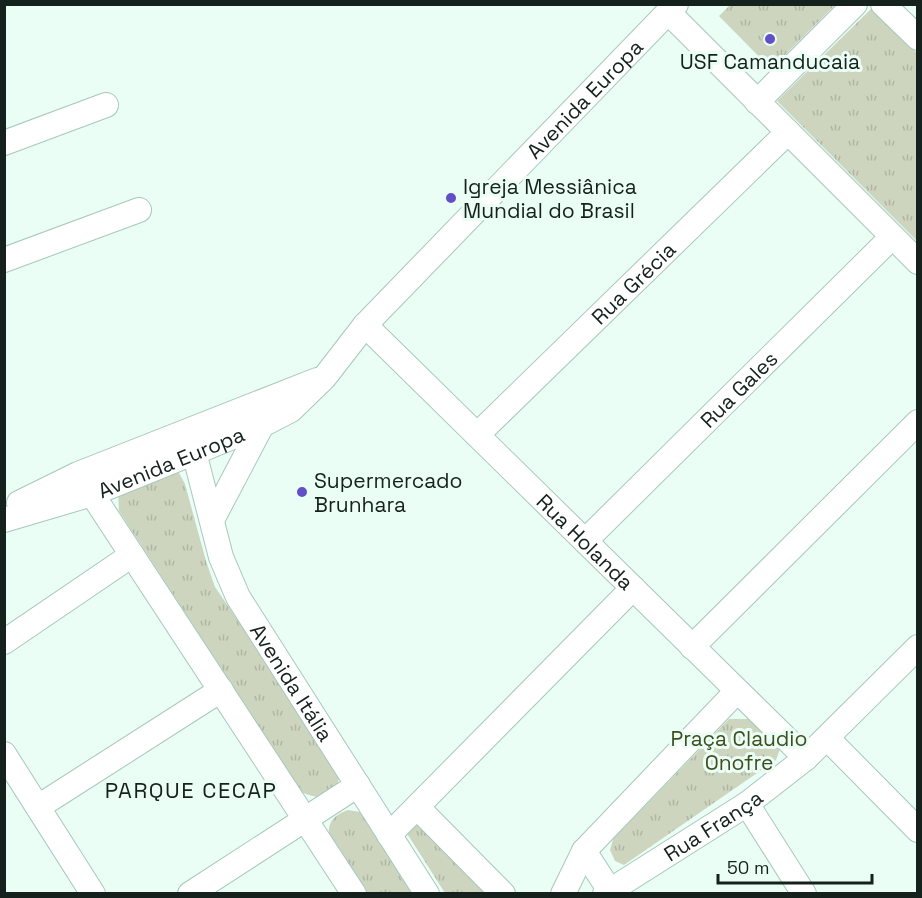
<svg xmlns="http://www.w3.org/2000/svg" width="922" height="898" viewBox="0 0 922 898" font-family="'Space Grotesk',sans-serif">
<defs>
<pattern id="grass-tufts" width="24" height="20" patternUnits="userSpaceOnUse" patternTransform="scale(1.5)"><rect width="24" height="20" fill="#cdd5bf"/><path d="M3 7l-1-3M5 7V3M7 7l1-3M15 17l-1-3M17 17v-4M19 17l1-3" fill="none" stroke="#afb7a4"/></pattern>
</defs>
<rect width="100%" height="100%" fill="#eafef6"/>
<g fill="url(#grass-tufts)">
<polygon points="730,5 730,4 835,5 771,69 719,16"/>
<polygon points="872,8 917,53 917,241 777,101"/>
<path d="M167 470 179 473 185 484 206 561 215 587 336 764 339 778 336 791C323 799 315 798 301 792L119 511 118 492Z"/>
<polygon points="729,719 750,719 780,749 776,760 624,865 615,861 610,850 613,839"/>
<path d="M348 810 360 812 413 893H367C361 884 330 841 329 833 328 820 337 814 348 810Z"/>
<polygon points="423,820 492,893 445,893 406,832"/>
</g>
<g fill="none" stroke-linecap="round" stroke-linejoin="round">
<defs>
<g id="minor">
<polyline points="883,4 918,38"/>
<polyline points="668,12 918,262"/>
<polyline points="757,102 855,4"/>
<polyline points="4,143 106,105"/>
<polyline points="4,260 139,210"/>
<path id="s1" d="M365 325 806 758"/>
<path id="s2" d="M477 435 788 132"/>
<path id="s3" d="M175 437 188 443 194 452 221 557 238 597 427 894"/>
<polyline points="128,455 95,479 92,494 354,894"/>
<polyline points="19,503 78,474 317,380"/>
<path id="s4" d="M4 520 92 494 262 425 291 410 324 378 365 325 676 4"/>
<polyline points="212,520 262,425"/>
<path id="s5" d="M585 541 892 237"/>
<polyline points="4,642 132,555"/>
<polyline points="692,647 918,422"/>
<polyline points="827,738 918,830"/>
<polyline points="4,754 93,894"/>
<polyline points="747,804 804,894"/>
<polyline points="38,807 221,690"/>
<polyline points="417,807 503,894"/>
<polyline points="389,835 633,588"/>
<polyline points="584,851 612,894"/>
<polyline points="190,894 358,785"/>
<polyline points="563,894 584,851 737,691"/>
<path id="s6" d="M605 894 747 804 806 758 918 647"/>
</g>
</defs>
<use href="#minor" stroke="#a6c8bb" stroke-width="26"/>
<use href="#minor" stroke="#fff" stroke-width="24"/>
</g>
<g fill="#624fc8" stroke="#eafef6" stroke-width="2">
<circle cx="770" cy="39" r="6"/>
<circle cx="451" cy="198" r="6"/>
<circle cx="302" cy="492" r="6"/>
</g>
<g text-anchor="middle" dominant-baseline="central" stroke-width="6" stroke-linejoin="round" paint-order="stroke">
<g font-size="21" fill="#14211c" stroke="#eafef6" text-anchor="start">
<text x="770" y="61" text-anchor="middle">USF Camanducaia</text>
<text x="463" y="186">Igreja Messiânica<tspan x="463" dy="24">Mundial do Brasil</tspan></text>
<text x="314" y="480">Supermercado<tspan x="314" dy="24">Brunhara</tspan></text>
</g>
<g font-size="21" fill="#14211c" stroke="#eafef6">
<text stroke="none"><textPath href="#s4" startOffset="736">Avenida Europa</textPath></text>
<text stroke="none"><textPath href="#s2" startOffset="218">Rua Grécia</textPath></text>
<text stroke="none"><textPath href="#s5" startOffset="216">Rua Gales</textPath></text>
<text stroke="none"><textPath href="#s4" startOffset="177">Avenida Europa</textPath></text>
<text stroke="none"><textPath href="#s1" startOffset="309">Rua Holanda</textPath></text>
<text stroke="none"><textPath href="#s3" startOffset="278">Avenida Itália</textPath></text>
<text stroke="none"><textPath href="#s6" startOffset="128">Rua França</textPath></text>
</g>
<g font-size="21" fill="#3f4d1d" stroke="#eafef6">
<text x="739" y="738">Praça Claudio<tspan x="739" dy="24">Onofre</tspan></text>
</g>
<g font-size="22" letter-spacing="1.5" fill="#14211c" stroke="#eafef6">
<text x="191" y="790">PARQUE CECAP</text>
</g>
</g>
<rect width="922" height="898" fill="none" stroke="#14211c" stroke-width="12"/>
<path d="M718 874v9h154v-9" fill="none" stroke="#14211c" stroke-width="3"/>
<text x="727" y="874" font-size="18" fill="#14211c" stroke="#eafef6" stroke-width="4.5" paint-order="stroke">50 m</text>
</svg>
